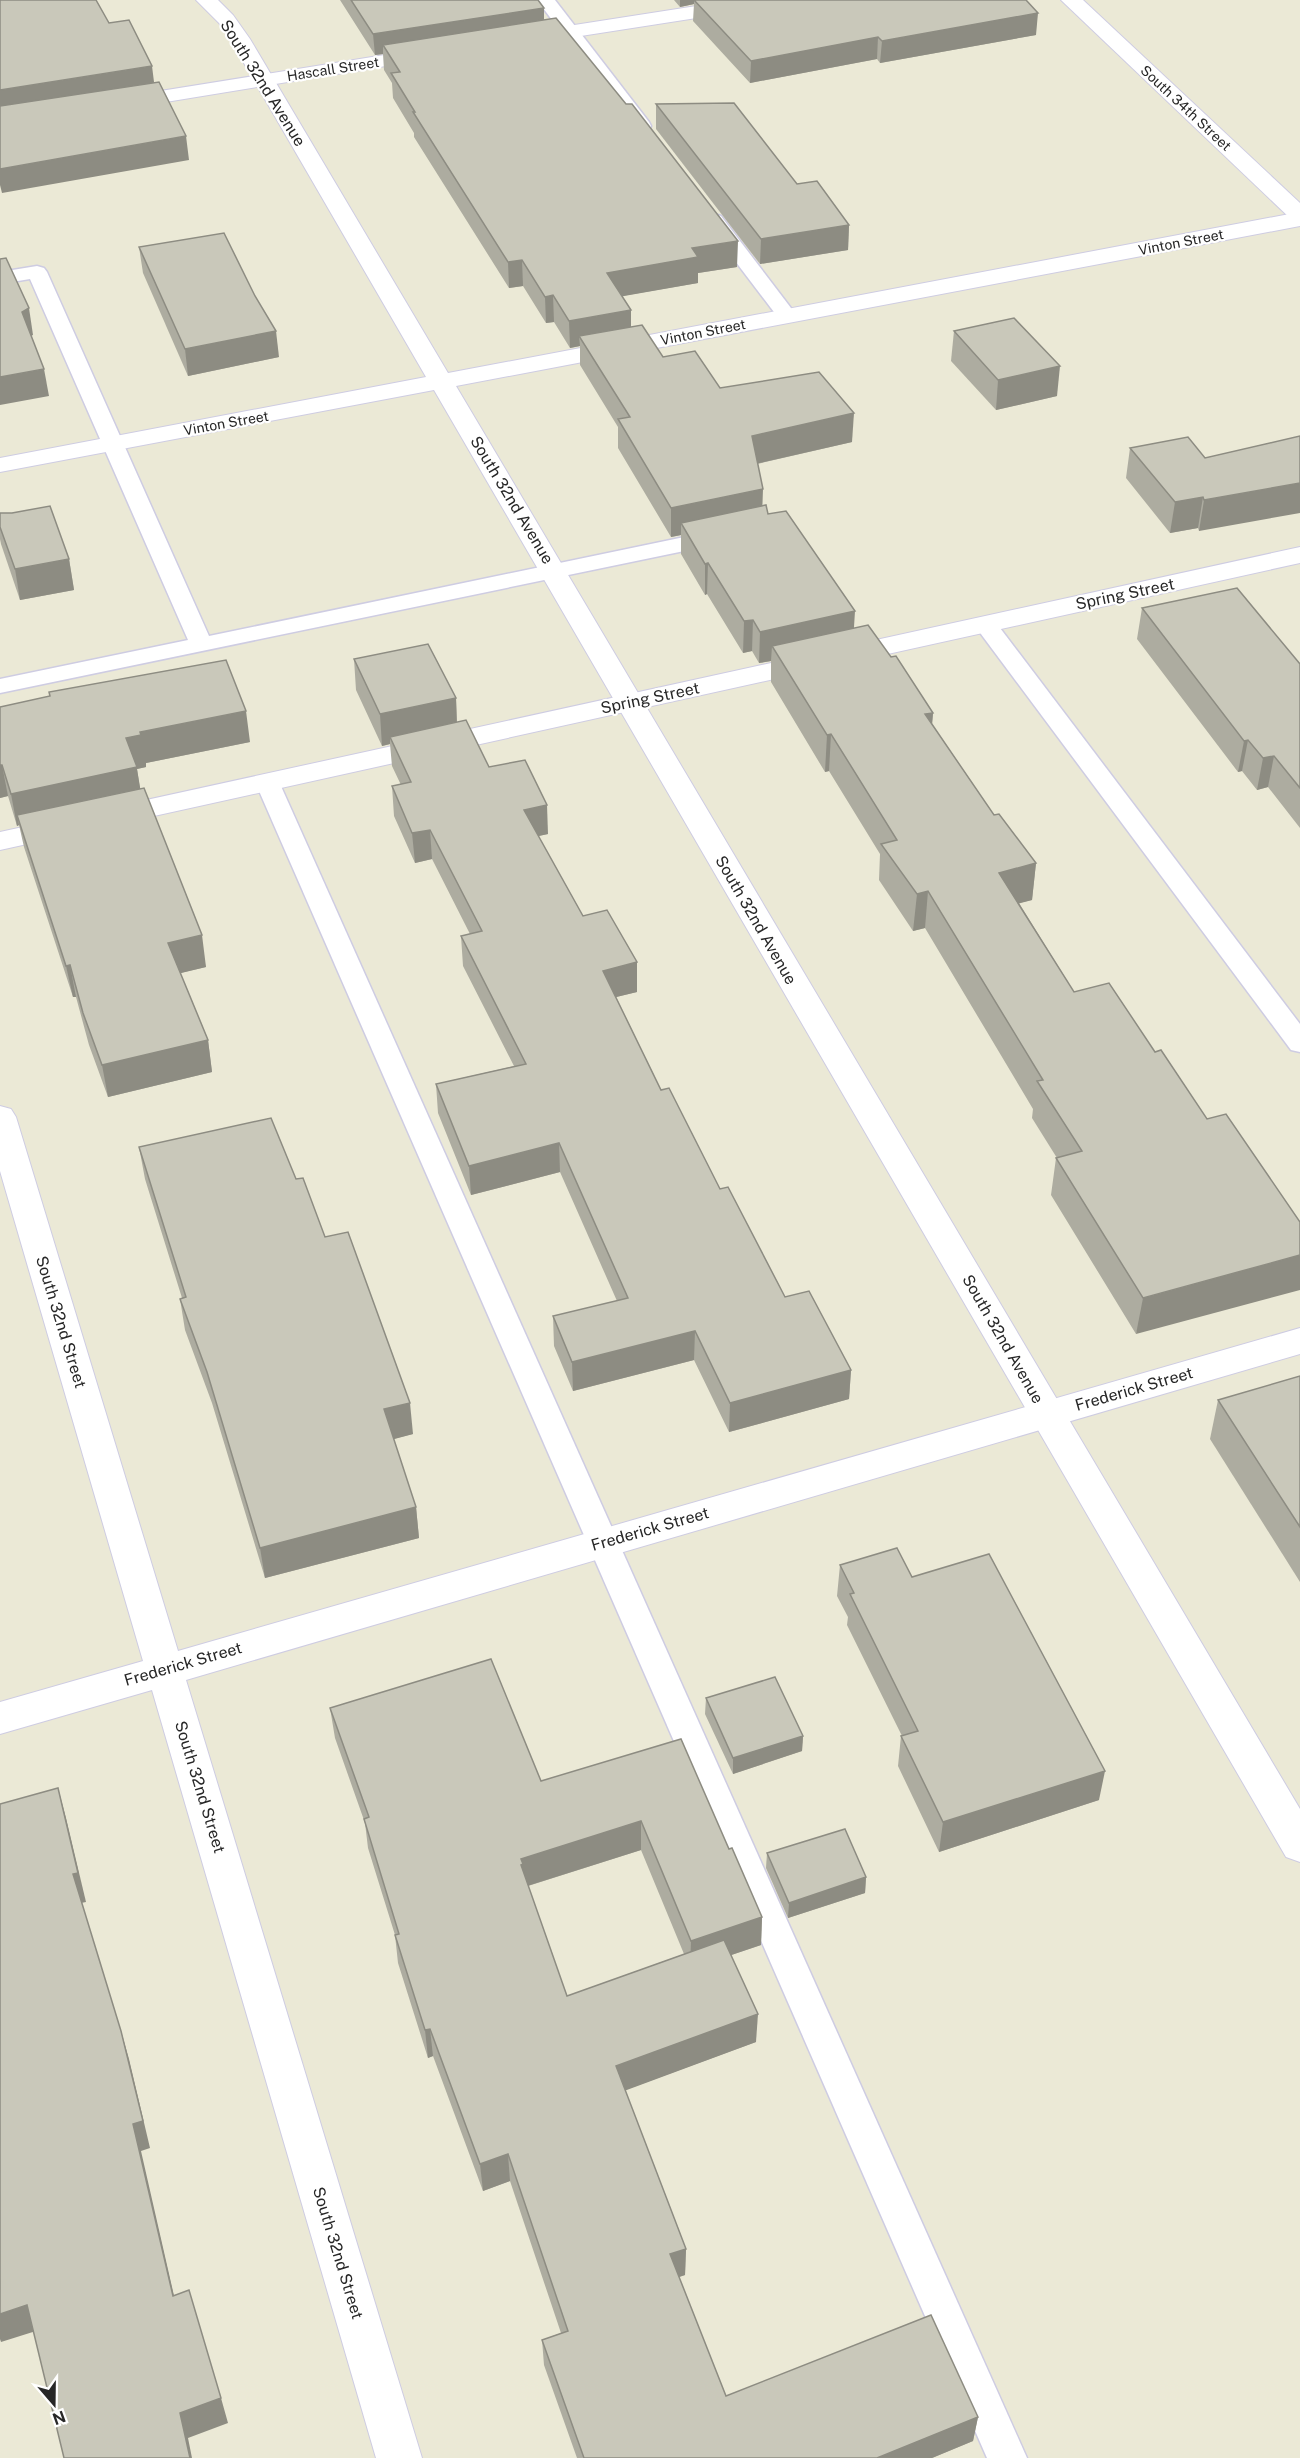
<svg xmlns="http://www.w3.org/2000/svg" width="1300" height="2458" viewBox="0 0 1300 2458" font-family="'Public Sans',sans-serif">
<rect width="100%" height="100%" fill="#ebe9d6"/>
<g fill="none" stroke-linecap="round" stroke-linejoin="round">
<defs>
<g id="service">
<polygon points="537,0 555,0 649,122 651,126 649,130 635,130"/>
<polygon points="714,214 721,216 794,312 797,316 794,320 780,320 707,224 704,220 707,216"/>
<polygon points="37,266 44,268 47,272 209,636 718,530 726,532 729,537 726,542 718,544 0,693 0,679 188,640 30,279 0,284 0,272"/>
<polygon points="986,618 994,620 1300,1024 1300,1052 1291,1050 978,630 975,625 978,620"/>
<polygon points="268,776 277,779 280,784 1027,2458 987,2458 256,784 259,779"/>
</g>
<g id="minor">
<polygon points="735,0 784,0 781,4 774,6 523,45 516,43 513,39 516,35 523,33"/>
<polygon points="1061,0 1083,0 1300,203 1300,222 1292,220"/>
<polygon points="428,48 435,50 438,54 435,58 123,109 116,107 112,103 116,99 123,97"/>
<polygon points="1300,547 1300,563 0,850 0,832"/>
<polygon points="0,1106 11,1109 16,1117 178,1651 1300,1328 1300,1354 186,1680 422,2458 376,2458 152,1690 0,1734 0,1702 143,1661 0,1171"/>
</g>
<polygon id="tertiary" points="196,0 218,0 233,15 250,39 448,373 1300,212 1300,226 456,386 1300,1809 1300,1862 1286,1857 434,390 0,472 0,458 426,377 230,39 219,23"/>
</defs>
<use href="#service" stroke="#cecce2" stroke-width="3"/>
<use href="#minor" stroke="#cecce2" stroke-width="2"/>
<use href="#tertiary" stroke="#cecce2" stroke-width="2"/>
<use href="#service" fill="#fff" fill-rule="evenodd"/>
<use href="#minor" fill="#fff" fill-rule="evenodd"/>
<use href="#tertiary" fill="#fff" fill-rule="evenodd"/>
</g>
<g fill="#adaca0" fill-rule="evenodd">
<polygon points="340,0 538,0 544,20 737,267 698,273 698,283 622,296 631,310 631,327 663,357 720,388 852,442 757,464 762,506 854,628 891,657 933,713 932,724 994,815 1036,863 1032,900 1019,903 1074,992 1155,1052 1207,1119 1136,1334 1051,1195 1056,1158 1057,1158 1032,1118 1033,1109 925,928 913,931 879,880 880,854 829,771 825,772 771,682 771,661 759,663 752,651 743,653 707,594 705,595 681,554 681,535 671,537 618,448 618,427 580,365 580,346 570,348 554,322 546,323 523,286 509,288 414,137 414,133 393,98 392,83 384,70 383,54 375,55"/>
<polygon points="674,0 1026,0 1036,35 880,63 877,59 750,83 693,21 694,4 680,7"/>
<polygon points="656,104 797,184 849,225 848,250 760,264 656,129"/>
<polygon points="139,247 279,357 188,376 143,273"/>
<polygon points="954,331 1057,396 996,410 951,361"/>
<polygon points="1300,436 1199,531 1198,528 1170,533 1126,478 1130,448 1205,458"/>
<polygon points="0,513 69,559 74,590 20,600 1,544 0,539"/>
<polygon points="1142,608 1300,664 1300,828 1268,787 1257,790 1242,771 1238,772 1137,639"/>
<polygon points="354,659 456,698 457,722 489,767 548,834 538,836 583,916 637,992 616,997 661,1090 785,1297 851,1370 849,1399 729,1432 694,1360 573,1391 554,1346 553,1316 617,1301 560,1172 471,1195 438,1113 436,1084 514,1066 463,966 461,936 470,934 432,859 415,863 394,816 392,786 401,785 392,766 390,744 382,746 356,690"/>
<polygon points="49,692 250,742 146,763 146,767 137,769 140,789 206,967 180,973 208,1040 212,1072 108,1097 89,1045 76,997 73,997 24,847 19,825 17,826 8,796 0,798 0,707 50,696"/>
<polygon points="139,1147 296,1179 325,1237 413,1434 393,1439 416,1507 419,1538 265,1578 212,1403 185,1330 180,1299 182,1298 145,1179"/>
<polygon points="1300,1376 1300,1582 1210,1439 1218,1400"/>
<polygon points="840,1565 912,1577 1099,1800 939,1852 898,1766 901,1736 902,1736 847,1625 848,1617 837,1596"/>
<polygon points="706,1698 803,1736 802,1751 733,1774 705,1714"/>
<path d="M330 1708 541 1781 729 1849 762 1917 761 1945 731 1955 756 2042 625 2090 686 2249 685 2275 679 2277 726 2396 978 2417 973 2441 932 2458H577L544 2365 542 2340 561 2333 510 2181 483 2191 433 2056 428 2058 398 1963 395 1935 368 1848 365 1823 335 1738ZM641 1850 684 1954 567 1996 528 1886Z"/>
<polygon points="767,1853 866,1877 865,1893 788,1918 766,1868"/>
</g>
<g fill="#8d8c82">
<polygon points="680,0 694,0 694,4 680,7"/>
<polygon points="544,8 544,28 383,45 383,54 375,55 373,34"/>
<polygon points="1038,13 1036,35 880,63 882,41"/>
<polygon points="878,37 877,59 750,83 751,61"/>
<polygon points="152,66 155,90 0,115 0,90"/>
<polygon points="186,136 189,160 2,193 0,185 0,169"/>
<polygon points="849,225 848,250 760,264 761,239"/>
<polygon points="738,241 737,267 698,273 698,283 607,299 607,273 692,248"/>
<polygon points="522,260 523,286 509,288 508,262"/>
<polygon points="553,295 554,322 546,323 545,297"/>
<polygon points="29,308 33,335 27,338 22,312"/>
<polygon points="631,310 631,336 579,336 580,346 570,348 569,321"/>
<polygon points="276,331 279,357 188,376 185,349"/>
<polygon points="1060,366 1057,396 996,410 998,380"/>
<polygon points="44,369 49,396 0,405 0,377"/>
<polygon points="854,413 852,442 751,465 752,436"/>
<polygon points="1300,483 1300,513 1199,531 1204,500"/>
<polygon points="763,489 762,518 681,523 681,535 671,537 671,508"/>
<polygon points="1203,497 1198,528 1170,533 1175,502"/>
<polygon points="69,559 74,590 20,600 15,569"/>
<polygon points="708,563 707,594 705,595 705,564"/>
<polygon points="855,611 853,643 772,646 771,661 759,663 760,632"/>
<polygon points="753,620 752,651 743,653 744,621"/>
<polygon points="456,698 457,729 390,737 390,744 382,746 380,714"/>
<polygon points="246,711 250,742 146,763 146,767 137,769 142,799 17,815 19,825 17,826 11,794 140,732"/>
<polygon points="933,713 930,749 925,714"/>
<polygon points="831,734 829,771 825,772 827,735"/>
<polygon points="1248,740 1242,771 1238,772 1244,741"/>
<polygon points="1274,756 1268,787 1257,790 1263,758"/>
<polygon points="0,765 2,765 8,796 0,798"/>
<polygon points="547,805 548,834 525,839 524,810"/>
<polygon points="430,830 432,859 415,863 412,833"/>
<polygon points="1036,863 1032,900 995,910 999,873"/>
<polygon points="928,891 925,928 913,931 917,894"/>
<polygon points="202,935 206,967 173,975 168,943"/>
<polygon points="637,962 637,992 604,1000 603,971"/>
<polygon points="70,965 76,997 73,997 66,966"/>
<polygon points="208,1040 212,1072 108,1097 102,1065"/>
<polygon points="559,1143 560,1172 471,1195 469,1166"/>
<polygon points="1300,1255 1300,1290 1136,1334 1143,1298"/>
<polygon points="695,1331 694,1360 573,1391 572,1362"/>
<polygon points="851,1370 849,1399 729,1432 730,1403"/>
<polygon points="410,1403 413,1434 387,1441 384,1409"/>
<polygon points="416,1507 419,1538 265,1578 260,1548"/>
<polygon points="803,1736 802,1751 733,1774 733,1758"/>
<polygon points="1105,1771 1099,1800 939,1852 943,1822"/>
<polygon points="58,1788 66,1818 86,1902 81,1903 73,1874"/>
<polygon points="641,1821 641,1850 524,1887 521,1865 521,1859"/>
<polygon points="866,1877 865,1893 788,1918 789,1903"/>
<polygon points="762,1917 761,1945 690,1969 691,1941"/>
<polygon points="758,2014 756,2042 616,2094 616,2066"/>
<polygon points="430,2029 433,2056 428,2058 425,2030"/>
<polygon points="121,2031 129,2059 150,2148 141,2151 180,2322 173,2296 133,2124"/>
<polygon points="508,2154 510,2181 483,2191 480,2164"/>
<polygon points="686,2249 685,2275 670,2280 670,2254"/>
<polygon points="27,2305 36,2331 1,2342 0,2339 0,2314"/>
<polygon points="221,2398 228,2423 188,2438 192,2458 190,2458 180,2413"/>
<polygon points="978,2417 973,2441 932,2458 877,2458"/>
</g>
<g fill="#c9c8ba" stroke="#8d8c82" stroke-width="1.5">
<polygon points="0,0 96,0 109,23 129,20 152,66 0,90"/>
<polygon points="351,0 538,0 544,8 373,34"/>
<polygon points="694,0 1026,0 1038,13 882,41 878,37 751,61"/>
<polygon points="556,18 626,104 632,104 738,241 692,248 698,257 607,273 631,310 569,321 553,295 545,297 522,260 508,262 413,112 415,112 391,73 400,72 383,45"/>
<polygon points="159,82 186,136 0,169 0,106"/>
<polygon points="734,103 797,184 817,181 849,225 761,239 656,104"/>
<polygon points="224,233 255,296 276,331 185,349 139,247"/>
<polygon points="6,258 29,308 22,312 44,369 0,377 0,259"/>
<polygon points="1014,318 1060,366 998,380 954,331"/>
<polygon points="642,325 663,357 695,351 720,388 819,372 854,413 752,436 763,489 671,508 618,419 630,417 579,336"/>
<polygon points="1300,436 1300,483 1204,500 1203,497 1175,502 1130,448 1188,437 1205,458"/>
<polygon points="766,505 768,514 786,511 855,611 760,632 753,620 744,621 708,563 705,564 681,523"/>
<polygon points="50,506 69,559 15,569 0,527 0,513 12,513"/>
<polygon points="1237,588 1300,664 1300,788 1274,756 1263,758 1248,740 1244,741 1142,608"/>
<polygon points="868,625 891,657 896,656 933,713 925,714 994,815 999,814 1036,863 999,873 1074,992 1109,983 1155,1052 1161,1050 1207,1119 1226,1114 1300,1222 1300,1255 1143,1298 1056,1158 1082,1151 1037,1081 1043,1080 928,891 917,894 881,844 897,840 831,734 827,735 772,646"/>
<polygon points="428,644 456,698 380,714 354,659"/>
<polygon points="226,660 246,711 140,732 141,735 126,738 137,767 11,794 2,765 0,765 0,707 50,696 49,692"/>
<polygon points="466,720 489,767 525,760 547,805 524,810 583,916 607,910 637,962 603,971 661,1090 669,1088 720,1189 728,1187 785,1297 809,1291 851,1370 730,1403 695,1331 572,1362 553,1316 628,1298 559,1143 469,1166 436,1084 526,1064 461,936 482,931 430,830 412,833 392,786 411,782 390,737"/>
<polygon points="144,788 202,935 168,943 208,1040 102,1065 83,1013 70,965 66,966 17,815"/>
<polygon points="271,1118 296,1179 303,1178 325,1237 348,1232 410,1403 384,1409 416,1507 260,1548 207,1372 180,1299 186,1297 139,1147"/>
<polygon points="1300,1376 1300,1527 1218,1400"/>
<polygon points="897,1548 912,1577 989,1554 1105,1771 943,1822 901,1736 918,1731 850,1594 854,1593 840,1565"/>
<polygon points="491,1659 541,1781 681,1739 729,1849 732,1848 762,1917 691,1941 641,1821 521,1859 523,1864 521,1865 567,1996 724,1940 758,2014 616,2066 686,2249 670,2254 726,2396 931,2315 978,2417 877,2458 584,2458 542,2340 568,2331 508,2154 480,2164 430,2029 425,2030 395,1935 399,1934 364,1819 369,1817 330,1708"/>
<polygon points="775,1677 803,1736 733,1758 706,1698"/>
<polygon points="58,1788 78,1873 73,1874 121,2031 143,2121 133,2124 173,2296 189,2290 221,2398 180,2413 190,2458 64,2458 27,2305 0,2314 0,1804"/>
<polygon points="845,1829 866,1877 789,1903 767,1853"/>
</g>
<g text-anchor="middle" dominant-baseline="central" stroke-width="4.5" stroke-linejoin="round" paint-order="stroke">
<g font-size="14" fill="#272727" stroke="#fff">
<text transform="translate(333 69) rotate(-9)">Hascall Street</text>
<text transform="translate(1186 108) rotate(43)">South 34th Street</text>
<text transform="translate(1181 242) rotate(-11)">Vinton Street</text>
<text transform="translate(703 332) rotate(-11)">Vinton Street</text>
<text transform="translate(226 423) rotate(-10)">Vinton Street</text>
</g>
<g font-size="16" fill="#272727" stroke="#fff">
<text transform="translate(263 83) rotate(58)">South 32nd Avenue</text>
<text transform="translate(512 500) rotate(59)">South 32nd Avenue</text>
<text transform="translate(1125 594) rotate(-12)">Spring Street</text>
<text transform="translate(650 698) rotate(-12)">Spring Street</text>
<text transform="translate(756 920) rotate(60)">South 32nd Avenue</text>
<text transform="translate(61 1322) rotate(73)">South 32nd Street</text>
<text transform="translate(1003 1339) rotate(60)">South 32nd Avenue</text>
<text transform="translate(1134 1389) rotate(-16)">Frederick Street</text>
<text transform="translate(650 1529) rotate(-16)">Frederick Street</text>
<text transform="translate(183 1664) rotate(-16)">Frederick Street</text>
<text transform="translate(200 1787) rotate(73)">South 32nd Street</text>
<text transform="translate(338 2253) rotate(73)">South 32nd Street</text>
</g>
</g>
<g transform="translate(54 2404) rotate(160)" stroke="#ffffff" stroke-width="4.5" paint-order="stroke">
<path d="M0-4.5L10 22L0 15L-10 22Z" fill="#272727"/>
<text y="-9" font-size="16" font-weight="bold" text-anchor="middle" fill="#272727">N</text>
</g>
</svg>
